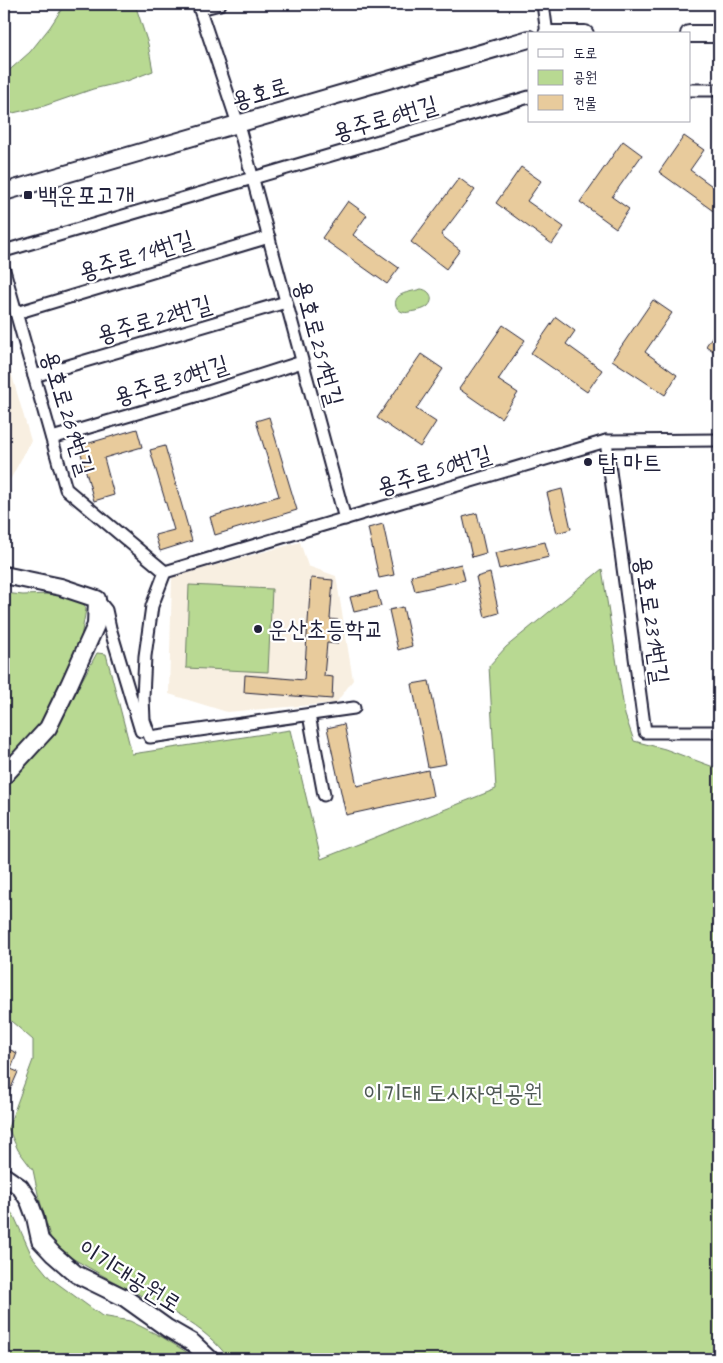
<svg xmlns="http://www.w3.org/2000/svg" width="723" height="1363" viewBox="0 0 723 1363" font-family="Caveat,'Poor Story',sans-serif">
<rect width="100%" height="100%" fill="#fff"/>
<filter id="ink" filterUnits="userSpaceOnUse"><feTurbulence type="fractalNoise" baseFrequency=".02" numOctaves="2"/><feDisplacementMap in="SourceGraphic" scale="10" xChannelSelector="R" yChannelSelector="G"/><feConvolveMatrix kernelMatrix="1 2 1 2 8 2 1 2 1" color-interpolation-filters="sRGB"/></filter>
<g filter="url(#ink)">
<g fill="#f8efe1">
<polygon points="4,348 31,441 4,491"/>
<polygon points="300,542 308,566 336,576 353,680 336,703 227,712 169,694 172,577"/>
</g>
<g fill="#b8d992" stroke="#6d7e66">
<polygon points="65,4 135,4 148,44 153,71 127,81 93,89 44,106 4,115 4,75 30,52 50,27"/>
<path d="M421 289C430 290 435 299 428 306 424 310 415 311 409 312 400 315 390 304 399 296 404 292 415 291 421 289Z"/>
<path d="M602 569 625 715 634 741 665 749 719 769V1359H229C205 1325 163 1307 126 1288 101 1275 77 1261 53 1247L38 1194 33 1170 18 1150 8 1128 33 1060V1040L4 1015V783L54 731 97 653 106 654 132 754 290 730 321 859 496 789 489 666 506 647Z"/>
<polygon points="189,585 272,589 268,672 186,668"/>
<polygon points="4,593 23,595 79,593 86,609 80,643 42,728 4,766"/>
<polygon points="4,1204 14,1216 32,1256 50,1278 102,1316 130,1321 162,1337 198,1359 4,1359"/>
</g>
<g fill="#e8cb9c" stroke="#22223b">
<polygon points="684,136 704,150 690,170 719,191 719,208 716,213 659,172"/>
<polygon points="623,141 642,155 612,197 629,209 616,228 580,202"/>
<polygon points="521,167 541,181 527,201 564,227 552,244 496,203"/>
<polygon points="459,178 475,190 441,235 460,250 446,269 411,242"/>
<polygon points="348,201 367,215 353,235 399,268 387,284 322,238"/>
<polygon points="653,300 672,313 645,352 677,375 665,395 612,360"/>
<polygon points="556,317 575,331 566,344 602,370 587,392 531,353"/>
<polygon points="503,325 525,340 498,380 518,393 501,418 459,389"/>
<polygon points="719,326 719,355 706,346"/>
<polygon points="421,354 443,369 416,409 436,422 420,447 377,418"/>
<polygon points="269,417 297,510 215,535 210,517 279,496 256,421"/>
<polygon points="137,429 142,447 104,458 114,495 94,501 79,446"/>
<polygon points="165,446 192,541 160,551 155,535 174,530 150,450"/>
<polygon points="562,489 571,529 557,533 547,493"/>
<polygon points="477,513 486,553 472,557 463,517"/>
<polygon points="383,524 394,575 379,578 368,528"/>
<polygon points="545,542 549,557 499,569 495,553"/>
<polygon points="461,564 465,580 415,591 411,576"/>
<polygon points="490,573 499,613 485,617 476,577"/>
<polygon points="311,578 333,580 330,619 338,620 337,644 327,643 324,676 333,677 332,699 244,692 245,675 304,680"/>
<polygon points="377,591 381,606 354,612 350,597"/>
<polygon points="403,607 412,646 398,650 389,610"/>
<polygon points="429,681 446,764 428,767 412,684"/>
<polygon points="344,724 357,786 428,770 433,796 346,815 327,728"/>
<polygon points="4,1047 17,1053 11,1069 18,1072 4,1104"/>
</g>
<g fill="none" stroke-linecap="round" stroke-linejoin="round">
<defs>
<g id="street">
<polyline points="198,4 238,124 345,519"/>
<polyline points="543,4 547,34"/>
<polyline points="200,9 220,4"/>
<polyline points="689,90 719,90"/>
<polyline points="4,251 529,97"/>
<polyline points="4,270 66,489 165,572"/>
<polyline points="16,313 269,237"/>
<polyline points="34,376 286,302"/>
<polyline points="52,438 202,394 302,362"/>
<polyline points="606,441 645,732 719,732"/>
<polyline points="165,572 606,441 719,440"/>
<polyline points="165,572 152,606 145,656 143,697 144,720 150,737 354,708"/>
<polyline points="97,599 106,610 110,628 141,731"/>
<polyline points="309,715 324,795"/>
</g>
<g id="secondary">
<polyline points="547,34 585,34"/>
<polyline points="689,34 719,34"/>
<polyline points="4,192 529,39"/>
<polyline points="4,575 61,587 97,599 96,625 69,685 48,728 4,776"/>
<polyline points="4,1176 20,1187 29,1201 35,1217 40,1240 53,1254 76,1274 125,1298 167,1328 193,1343 210,1359"/>
</g>
</defs>
<use href="#street" stroke="#22223b" stroke-width="15"/>
<use href="#secondary" stroke="#22223b" stroke-width="20"/>
<use href="#street" stroke="#fff" stroke-width="11"/>
<use href="#secondary" stroke="#fff" stroke-width="16"/>
</g>
</g>
<g fill="#22223b" stroke="#fff" stroke-width="2">
<rect x="23" y="190" width="10" height="10" rx="2.5"/>
<circle cx="588" cy="462" r="5"/>
<circle cx="258" cy="629" r="5"/>
</g>
<g text-anchor="middle" dominant-baseline="central" stroke-width="4.5" stroke-linejoin="round" paint-order="stroke">
<g font-size="24" fill="#22223b" stroke="#fff">
<text transform="translate(260 93) rotate(-16)">용호로</text>
<text transform="translate(385 118) rotate(-16)">용주로6번길</text>
<text transform="translate(136 255) rotate(-17)">용주로14번길</text>
<text transform="translate(154 319) rotate(-16)">용주로22번길</text>
<text transform="translate(319 343) rotate(75)">용호로251번길</text>
<text transform="translate(171 380) rotate(-17)">용주로30번길</text>
<text transform="translate(68 413) rotate(73)">용호로269번길</text>
<text transform="translate(434 470) rotate(-17)">용주로50번길</text>
<text transform="translate(652 620) rotate(82)">용호로231번길</text>
<text transform="translate(130 1276) rotate(32)">이기대공원로</text>
</g>
<g font-size="24" fill="#22223b" stroke="#fff" text-anchor="start">
<text x="38" y="195">백운포고개</text>
<text x="598" y="462">탑 마트</text>
<text x="268" y="629">운산초등학교</text>
</g>
<g font-size="24" fill="#4f5955" stroke="#fff">
<text x="453" y="1093">이기대 도시자연공원</text>
</g>
</g>
<rect width="723" height="1363" fill="none" stroke="#fff" stroke-width="20"/>
<rect x="10" y="10" width="703" height="1343" fill="none" stroke="#22223b" stroke-width="2" filter="url(#ink)"/>
<rect x="528" y="32" width="162" height="90" fill="#ffffff" stroke="#a7a7b1"/>
<rect x="538" y="49" width="25" height="8" fill="#ffffff" stroke="#a7a7b1"/>
<text x="573" y="58" font-size="15" fill="#22223b">도로</text>
<rect x="538" y="70" width="25" height="15" fill="#b8d992" stroke="#a7a7b1"/>
<text x="573" y="82" font-size="15" fill="#22223b">공원</text>
<rect x="538" y="95" width="25" height="15" fill="#e8cb9c" stroke="#a7a7b1"/>
<text x="573" y="108" font-size="15" fill="#22223b">건물</text>
</svg>
